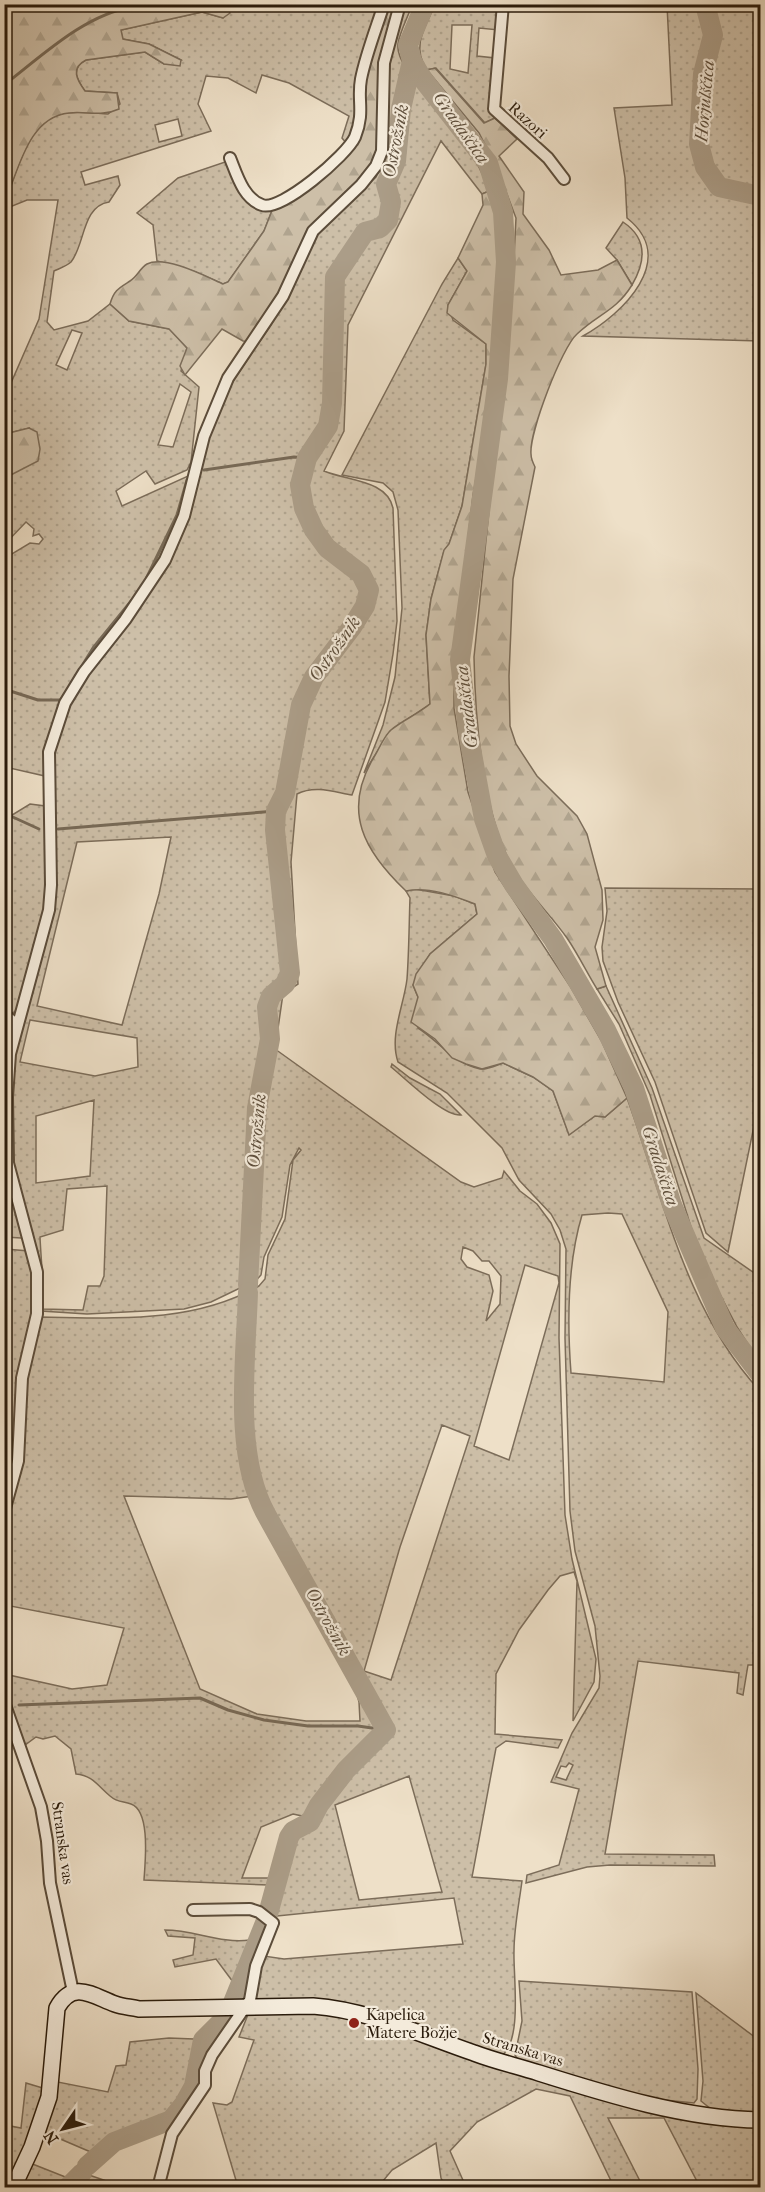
<svg xmlns="http://www.w3.org/2000/svg" width="765" height="2192" viewBox="0 0 765 2192" font-family="'IM FELL French Canon',serif">
<defs>
<pattern id="grass-dots" width="8" height="8" patternUnits="userSpaceOnUse" patternTransform="scale(1.5)"><rect width="8" height="8" fill="#cdbfa8"/><path d="M2 2h.1M6 6h.1" fill="none" stroke="#b0a48f" stroke-width="1.8" stroke-linecap="round"/></pattern>
<pattern id="forest-firs" width="22" height="20" patternUnits="userSpaceOnUse" patternTransform="scale(1.5)"><rect width="22" height="20" fill="#cdbfa8"/><path d="M5 1l3.5 6h-7zM16 11l3.5 6h-7z" fill="#b0a48f"/></pattern>
</defs>
<rect width="100%" height="100%" fill="#eee0c8"/>
<filter id="stains"><feTurbulence type="fractalNoise" baseFrequency=".00333" numOctaves="4"/><feColorMatrix values="0 0 0 0 .2 0 0 0 0 .09 0 0 0 0 .02 0 0 0 .5 -.17"/></filter>
<radialGradient id="worn" r=".72"><stop offset=".6" stop-color="#630" stop-opacity="0"/><stop offset="1" stop-color="#630" stop-opacity=".3"/></radialGradient>
<g fill="url(#grass-dots)" stroke="#7c6d5a" stroke-width="1.5" fill-rule="evenodd">
<path d="M228 5H381L358 118 347 144 342 138 349 116 289 83 262 75 256 93 228 78 206 76 198 104 211 131 81 172 85 185 118 176 120 185 109 202C82 206 85 245 71 262 67 266 58 269 54 271L47 322 54 330 88 321 110 304 129 321 170 329 187 348 181 371 199 387 191 462 187 470 155 484 146 471 116 491 122 506 188 476 191 478 185 502 151 577 79 675 45 776 5 767V551L12 554 30 543 39 544 43 539 39 534 33 536 34 529 26 522 5 544V478L14 472 29 428 5 434 4 399 39 319 58 200H27L5 209V201C17 173 26 123 61 114 76 110 93 113 108 114L120 104 117 93 85 91C77 80 70 68 86 60L145 52 164 64 181 60 149 44 122 39 121 30 202 12 223 18 231 8ZM178 119 182 136 159 142 155 125ZM72 330 82 333 67 370 56 365ZM180 384 191 392 173 447 158 445Z"/>
<path d="M404 5H412C408 17 400 31 398 44 395 68 442 110 456 130 469 149 482 169 489 191L482 194 441 141 348 325 344 431 324 471C348 481 387 480 393 508L397 621 393 654 385 702 352 795C334 792 315 785 297 794L291 862 298 984 283 994 275 1049 461 1182 474 1187 502 1178 504 1171 520 1191 537 1204 551 1223 560 1244 559 1338 565 1515 572 1559 596 1659 594 1682 573 1721 577 1581 574 1572 560 1576 548 1590 519 1630 496 1674 495 1734 562 1740 558 1748 506 1741 496 1748 472 1877 522 1881C519 1904 514 1928 514 1951 513 1975 523 2042 501 2056L429 2032 263 2001 255 1999 253 1995 264 1956 284 1959 463 1944 454 1898 277 1916 261 1907 268 1885 144 1880C145 1863 151 1811 131 1804 123 1801 118 1803 110 1796 98 1786 92 1775 76 1774L71 1749 55 1736 43 1739 36 1737 25 1745 5 1694 4 1670 9 1675 72 1689 107 1685 124 1628 5 1605V1524L18 1478 26 1375 41 1317C115 1318 192 1324 259 1286L265 1279 268 1255 285 1219 293 1160 301 1150 299 1148 290 1165 282 1217 264 1257 261 1275 251 1286 242 1287 211 1302 184 1309 87 1314 41 1311 40 1268 11 1158 8 1136 14 1055 51 921V761L68 705 188 514 211 428 223 400 235 378 271 325 296 279 312 238 376 177 387 152V63ZM171 837 159 894 122 1025 37 1006 77 842ZM30 1020 137 1038 138 1067 95 1076 20 1062ZM94 1100 90 1176 36 1183V1116ZM107 1186 104 1276 100 1286H88L83 1310 43 1309C44 1284 41 1261 40 1237L63 1230 67 1189ZM463 1247 473 1251 482 1261H489L501 1276 500 1304 486 1321 493 1291 489 1275 467 1267 461 1259ZM525 1265 558 1276 559 1283 509 1460 474 1446ZM442 1425 470 1436 391 1680 364 1671 400 1547ZM124 1496 231 1499 253 1496 352 1676 359 1702 360 1721H306L257 1714 200 1689ZM409 1776 442 1892 359 1900 335 1805ZM293 1814 302 1816 305 1821 288 1831 271 1878H242L261 1827Z"/>
<path d="M435 5H500L499 30 479 28 477 56 495 58 489 107 495 118 485 123 436 68 427 70C411 47 425 27 435 5ZM452 25H472L468 73 450 69Z"/>
<path d="M667 5H760V341L583 336C623 314 679 259 627 218L625 178 614 108 672 105Z"/>
<polygon points="225,162 229,164 241,188 273,208 264,231 228,282 223,284 193,271 157,261 153,225 137,213 178,178"/>
<path d="M623 222C647 238 646 261 632 285L617 260 606 248Z"/>
<polygon points="458,258 467,271 448,305 453,320 486,344 486,364 462,506 449,544 444,551 431,599 426,635 430,704 390,731 364,773 383,725 395,677 402,608 398,510 393,492 383,483 342,475 442,284"/>
<polygon points="30,804 45,806 48,896 19,1010 12,1013 4,1002 4,820"/>
<polygon points="605,888 760,889 760,1097 728,1252 706,1233 655,1082 618,1002 603,961 602,947 607,911"/>
<path d="M415 889 454 896 475 904 477 914 430 954 413 985 418 997V1028C439 1041 454 1064 480 1069 487 1070 497 1065 503 1063L533 1077 553 1091 569 1134 595 1116 605 1117 627 1098C664 1199 685 1310 760 1391V1665H748L743 1695 737 1693 739 1673 638 1661 605 1854 714 1855 715 1866 610 1865 587 1867 526 1883 527 1875 559 1865 579 1789 551 1782 572 1733 599 1688 600 1676 595 1626 575 1551 570 1511 565 1338 566 1249 560 1230 551 1214 519 1180 502 1148 447 1093 398 1062C389 1036 404 1005 407 979 409 952 409 925 410 898L406 891ZM608 1213 622 1214 668 1312 664 1382 571 1373C567 1321 567 1265 582 1215ZM569 1763 573 1765 566 1780 556 1777 561 1766 566 1767Z"/>
<polygon points="606,986 652,1088 704,1238 760,1277 760,1363 737,1327 700,1256 650,1095 619,1024 597,989"/>
<path d="M392 1064 410 1078 440 1094 461 1115C444 1117 405 1078 391 1067Z"/>
<polygon points="4,1156 25,1235 21,1238 5,1237"/>
<polygon points="5,1249 29,1251 34,1291 32,1315 19,1373 14,1466 5,1502"/>
<path d="M259 1917 268 1924 244 1998 240 2003H232L236 1986 216 1959 175 1967 173 1960 193 1955 195 1938 168 1936 165 1930C195 1930 220 1944 250 1940Z"/>
<polygon points="519,1981 692,1992 698,2069 697,2099 694,2103 645,2098 518,2060 515,2055 522,2021"/>
<polygon points="696,1993 760,2041 760,2114 711,2109 701,2101 703,2081"/>
<polygon points="286,2011 352,2016 350,2025 356,2028 360,2019 433,2045 760,2126 760,2187 700,2187 664,2118 608,2118 643,2187 614,2187 570,2096 536,2089 477,2122 450,2151 466,2187 446,2187 441,2178 436,2143 392,2170 378,2187 238,2187 213,2103 227,2105 232,2102 254,2040 239,2037 249,2012"/>
<polygon points="225,2013 233,2013 211,2051 202,2083 174,2123 164,2131 115,2144 94,2163 90,2163 93,2153 44,2132 58,2082 108,2092 116,2066 126,2065 130,2042 169,2038 194,2039"/>
<polygon points="26,2083 46,2089 16,2172 5,2186 5,2125 21,2128"/>
<polygon points="30,2163 83,2184 86,2174 124,2187 19,2188"/>
</g>
<g fill="url(#forest-firs)" stroke="#7c6d5a" stroke-width="1.5">
<path d="M227 4 230 13 223 18 202 12 121 30 123 39 149 44 181 60 180 66 164 64 145 52 86 60C70 68 77 80 85 91L117 93 119 109C102 117 86 111 69 113 28 117 19 170 5 201V5Z"/>
<path d="M387 5H397L380 63 378 86 380 118 378 151 369 172 324 213 307 234 282 291 252 342 243 341 222 329 185 375 180 366 187 348 169 329 129 321 110 304C114 290 119 288 130 281 137 277 140 268 147 264 165 255 205 276 223 284L228 282 264 231 273 208 344 158 364 121V81Z"/>
<path d="M435 68 484 123 495 118 517 139 499 156 524 192 523 214 549 250 561 275 598 270 617 260 632 285C616 311 598 314 577 334 562 347 529 433 531 454 531 458 533 463 535 467L513 579 509 676 510 726 516 744 537 776 577 816 587 834 602 890 603 920 595 947 606 986 597 989C587 973 578 954 567 938 547 910 522 888 507 856 482 802 475 717 474 657L513 277 516 218 497 168 479 133 427 70Z"/>
<path d="M489 191 496 212 498 273 493 328V381L473 495 454 658V708L468 792 495 872 570 986 602 1042 627 1098 605 1117 595 1116 569 1135 553 1091 533 1077 503 1063 482 1069 466 1064 452 1058 435 1039 411 1022 418 997 413 985 416 974 430 954 477 914 475 904C455 896 428 886 406 891 365 852 341 812 374 757 379 749 384 736 391 730 403 720 418 714 430 704L426 635 431 599 444 550 449 544 462 506 486 364V344L447 313 448 305 467 271 458 258 483 205 482 194Z"/>
<polygon points="29,428 37,432 40,449 38,461 5,478 5,434"/>
</g>
<g fill="none" stroke-linecap="round" stroke-linejoin="round">
<g stroke="#776956" stroke-width="3">
<path d="M4 85C42 56 84 15 132 7 143 5 154 6 165 4"/>
<polyline points="204,470 294,457 307,458"/>
<polyline points="147,577 177,515 187,480"/>
<polyline points="4,689 38,700 61,700 93,648 132,600"/>
<polyline points="4,813 39,829"/>
<polyline points="58,829 276,811"/>
<polyline points="19,1705 200,1698 228,1710 264,1720 308,1726 358,1726 386,1730"/>
</g>
<g stroke="#ab9d88" stroke-width="20">
<polyline points="425,4 408,45 412,61 422,78 488,163 503,212 506,262 498,379 460,660 468,732 484,819 497,856 514,885 553,939 606,1030 634,1088 672,1205 725,1328 760,1374"/>
<polyline points="705,4 713,35 703,74 699,144 705,167 719,187 760,196"/>
<polyline points="248,1285 257,1108 270,1039 267,1007 271,996 285,984 290,973 275,830 276,811 285,793 301,705 314,677 352,627 365,606 369,590 361,574 327,548 314,530 304,508 300,485 307,458 328,426 332,403 335,277 365,232 380,228 388,220 391,202 386,184 396,161 401,109 412,61"/>
<path d="M248 1292C246 1360 233 1454 266 1514L386 1730 346 1770 319 1805 310 1822 293 1831 289 1837 268 1914"/>
<polyline points="87,2166 114,2142 171,2120 184,2104 194,2086 203,2040 228,2015 265,1923"/>
<polyline points="67,2188 82,2173"/>
</g>
<defs>
<g id="street">
<polyline points="503,4 494,109 548,158 564,179"/>
<path d="M230 158C237 175 243 198 262 205 281 212 347 155 355 137 365 112 357 100 361 79 366 54 376 29 384 4"/>
<polyline points="4,1014 17,1025"/>
<polyline points="4,1512 18,1461 22,1378 37,1314 37,1272 8,1163 7,1097 10,1054 49,910 51,885 49,752 65,703 84,672 125,620 165,560 184,516 204,436 228,378 283,296 313,231 361,185 376,166 382,151 384,63 400,4"/>
<polyline points="4,1702 41,1807 47,1841 50,1883 73,1992"/>
<polyline points="158,2188 172,2134 205,2085 205,2071 212,2055 250,2000 256,1966 273,1923 259,1912 250,1909 193,1910"/>
</g>
<path id="secondary" d="M13 2188 32 2147 49 2097 57 2008C73 1979 93 1996 115 2004 123 2007 131 2007 139 2009L313 2006C369 2010 421 2035 474 2053 495 2061 517 2066 539 2073 609 2095 686 2119 760 2120"/>
</defs>
<use href="#street" stroke="#5b4c3a" stroke-width="14"/>
<use href="#secondary" stroke="#2a1b0b" stroke-width="18"/>
<use href="#street" stroke="#f4ebdb" stroke-width="10"/>
<use href="#secondary" stroke="#f4ebdb" stroke-width="15"/>
</g>
<circle fill="#8f2418" stroke="#f4ebdb" stroke-width="2" cx="354" cy="2023" r="6"/>
<g text-anchor="middle" dominant-baseline="central" stroke-width="4.5" stroke-linejoin="round" paint-order="stroke">
<g font-size="16" fill="#2a1b0b" stroke="#f4ebdb">
<text transform="translate(528 120) rotate(42)">Razori</text>
<text transform="translate(63 1843) rotate(82)">Stranska vas</text>
<text transform="translate(523 2049) rotate(17)">Stranska vas</text>
</g>
<g font-size="16" fill="#2a1b0b" stroke="#f4ebdb" text-anchor="start">
<text x="366" y="2014">Kapelica<tspan x="366" dy="18">Matere Božje</tspan></text>
</g>
<g font-size="18" font-style="italic" fill="#5e4f3d" stroke="#f4ebdb">
<text transform="translate(705 101) rotate(-85)">Horjulščica</text>
<text transform="translate(461 128) rotate(55)">Gradaščica</text>
<text transform="translate(396 141) rotate(-79)">Ostrožnik</text>
<text transform="translate(335 649) rotate(-55)">Ostrožnik</text>
<text transform="translate(467 707) rotate(-97)">Gradaščica</text>
<text transform="translate(257 1131) rotate(-85)">Ostrožnik</text>
<text transform="translate(660 1166) rotate(72)">Gradaščica</text>
<text transform="translate(328 1622) rotate(61)">Ostrožnik</text>
</g>
</g>
<rect width="765" height="2192" fill="none" stroke="#eee0c8" stroke-width="24"/>
<rect x="6" y="6" width="753" height="2180" fill="none" stroke="#2a1b0b" stroke-width="3"/>
<rect x="12" y="12" width="741" height="2168" fill="none" stroke="#2a1b0b" stroke-width="1.5"/>
<g transform="translate(63 2129) rotate(235)" stroke="#f4ebdb" stroke-width="4.5" paint-order="stroke">
<path d="M0-4.5L10 22L0 15L-10 22Z" fill="#2a1b0b"/>
<text y="-9" font-size="16" font-weight="bold" text-anchor="middle" fill="#2a1b0b">N</text>
</g>
<rect width="100%" height="100%" filter="url(#stains)"/>
<rect width="100%" height="100%" fill="url(#worn)"/>
</svg>
